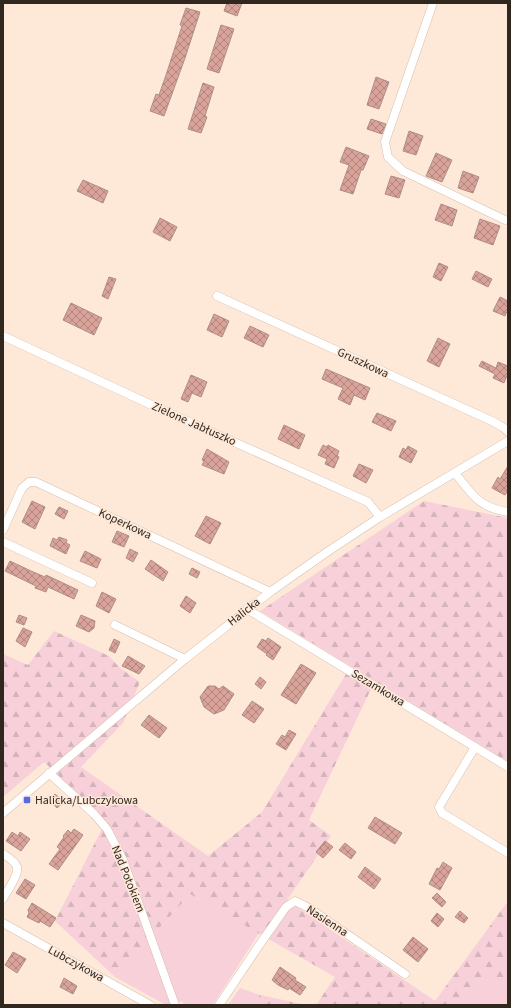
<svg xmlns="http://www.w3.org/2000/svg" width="511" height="1008" viewBox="0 0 511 1008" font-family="'Source Sans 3',sans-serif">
<defs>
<pattern id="forest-firs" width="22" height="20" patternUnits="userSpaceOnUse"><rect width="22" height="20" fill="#f7d0da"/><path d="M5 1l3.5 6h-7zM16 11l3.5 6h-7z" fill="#d4b3bb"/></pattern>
<pattern id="building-cross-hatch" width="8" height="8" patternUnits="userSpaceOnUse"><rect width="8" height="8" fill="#daa39a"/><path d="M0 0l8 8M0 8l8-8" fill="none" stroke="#b1857d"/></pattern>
</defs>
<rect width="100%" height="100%" fill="#fee9d9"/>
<g fill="#f7d0da">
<polygon points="190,894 259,933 213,1005 184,1005 182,1001 166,1005 115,977"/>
<polygon points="483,978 508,988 508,1005 457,1005"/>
<polygon points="240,988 260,995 252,1005 228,1005"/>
</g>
<g fill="url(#forest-firs)">
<polygon points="424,501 508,518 508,762 260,611"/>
<polygon points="54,631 109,656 119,667 140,682 123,723 81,767 208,856 262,812 346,674 371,689 309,820 331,836 287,900 435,1001 508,901 508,988 483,978 457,1005 316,1005 335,977 190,894 115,977 55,921 106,821 44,762 3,797 3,654 28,665"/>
<polygon points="260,995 307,1005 252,1005"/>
</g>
<g fill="url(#building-cross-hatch)" stroke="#ae8e89">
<polygon points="227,3 242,3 237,16 224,11"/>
<polygon points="186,8 200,12 185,58 164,116 150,111 156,94 159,95 166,75 182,26 180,25"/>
<polygon points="221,25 234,29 219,73 207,69"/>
<polygon points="376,77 389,82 379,109 367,105"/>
<polygon points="203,83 214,87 205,116 207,117 201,133 188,129"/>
<polygon points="371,119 386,124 382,134 367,129"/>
<polygon points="409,131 423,136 416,155 403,151"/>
<polygon points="346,147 369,156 363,170 361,170 353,194 340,190 349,165 340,162"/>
<polygon points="436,153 452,160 442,182 426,176"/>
<polygon points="463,171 479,177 473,193 458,188"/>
<polygon points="391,176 405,180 399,198 385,194"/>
<polygon points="83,180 108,191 103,203 77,191"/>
<polygon points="441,204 457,210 452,226 435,220"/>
<polygon points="160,218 177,227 170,241 153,232"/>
<polygon points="480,219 500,226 493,245 474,238"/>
<polygon points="439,263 448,267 441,281 433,277"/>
<polygon points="476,271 492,279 488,287 472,279"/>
<polygon points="109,277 116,279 108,299 102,296"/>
<polygon points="500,297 508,301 508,309 505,316 493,311"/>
<polygon points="71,303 102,318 94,335 63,320"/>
<polygon points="214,314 229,321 222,337 207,330"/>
<polygon points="250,326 269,335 263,347 244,338"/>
<polygon points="438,338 450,344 439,367 427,361"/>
<polygon points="482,361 496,368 498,362 508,366 508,373 504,383 493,378 495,374 479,366"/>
<polygon points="326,369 370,388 365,400 354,395 350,405 338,399 343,388 322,379"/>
<polygon points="191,375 207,382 201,397 192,393 188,402 181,399"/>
<polygon points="377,413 396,421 391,431 372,422"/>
<polygon points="284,425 305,435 299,449 278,439"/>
<polygon points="323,445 327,447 328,445 339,451 337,456 339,457 334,468 325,464 327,459 318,455"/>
<polygon points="408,446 417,451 411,463 399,457 403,448 406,450"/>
<polygon points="207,449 229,462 224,474 202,465 204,461 202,460"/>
<polygon points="359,464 373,470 366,483 353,476"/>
<polygon points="508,466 508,490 505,495 492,488 498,477 500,479"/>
<polygon points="32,501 45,507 35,529 22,522"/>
<polygon points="59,507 68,511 64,519 55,514"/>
<polygon points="206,516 221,523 210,544 195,536"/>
<polygon points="117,531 129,536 124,547 112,542"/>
<polygon points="59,537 67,540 66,543 70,545 66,554 50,546 53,538 57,540"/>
<polygon points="130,549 138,553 133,562 126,558"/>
<polygon points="85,551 101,559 97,568 80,561"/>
<polygon points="151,560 168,572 163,581 145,569"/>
<polygon points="10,561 31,571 45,577 46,575 78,590 74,599 48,587 46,592 35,588 36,586 5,571"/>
<polygon points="192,568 200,572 197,578 189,574"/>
<polygon points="102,592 116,599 109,613 96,606"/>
<polygon points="186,596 196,603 190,613 180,606"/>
<polygon points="19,615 27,618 24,625 16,622"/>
<polygon points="81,615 95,621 94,628 89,632 76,626"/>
<polygon points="23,628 32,632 25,647 16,641"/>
<polygon points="268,638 281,647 273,660 266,655 267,654 257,647 262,639 266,641"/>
<polygon points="114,639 120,642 115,653 109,650"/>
<polygon points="128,656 145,666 139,674 122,666"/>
<polygon points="301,664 316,673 296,704 281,695"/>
<polygon points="260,677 266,682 261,689 255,684"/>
<polygon points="208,686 215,686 219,689 223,686 234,694 224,710 214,714 204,707 200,697"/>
<polygon points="252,701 264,709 254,723 242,715"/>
<polygon points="149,715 167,728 159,738 141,725"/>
<polygon points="289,730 296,734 286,750 276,744 282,735 285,737"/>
<polygon points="55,794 64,802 57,808 49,800"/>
<polygon points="375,817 402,833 395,844 368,828"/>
<polygon points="74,829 83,835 58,870 49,864 60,849 57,847 64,837 63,836 68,830 71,833"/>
<polygon points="12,832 18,836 20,832 30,839 21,851 6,841"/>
<polygon points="325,841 333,847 323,858 316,852"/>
<polygon points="345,843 356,852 351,859 339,850"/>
<polygon points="443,862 452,868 440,890 429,884 437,868 439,869"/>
<polygon points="365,867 381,879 374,889 358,877"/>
<polygon points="25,879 35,885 26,899 16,893"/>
<polygon points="437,893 446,902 442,907 432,898"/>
<polygon points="32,903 56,918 50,927 40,921 39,923 27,917 29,913 28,910"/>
<polygon points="460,911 468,918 464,923 455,917"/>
<polygon points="437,913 444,919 438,927 431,921"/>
<polygon points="413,937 428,949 418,962 403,950"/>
<polygon points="13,952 26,959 17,973 5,965"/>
<polygon points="280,967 296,978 295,980 306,987 300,995 289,988 288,990 278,985 272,980"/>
<polygon points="64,978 77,986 73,994 60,987"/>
</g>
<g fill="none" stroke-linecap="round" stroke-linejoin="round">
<defs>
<g id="minor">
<polyline points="433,3 385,142 388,157 403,171 505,220"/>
<polyline points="217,296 494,422 504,428 508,432"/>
<polyline points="3,336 158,408 368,502 380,517"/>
<path d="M455 473C473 495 478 507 508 512"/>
<polyline points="3,530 22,488 29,482 36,482 270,592"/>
<polyline points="3,542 92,583"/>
<polyline points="247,609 508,767"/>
<polyline points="115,625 185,659"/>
<polyline points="475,747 439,807 442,813 508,853"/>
<polyline points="49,773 94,814 107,829 123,860 175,1005"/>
<polyline points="3,813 185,659 270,592 327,552 380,517 508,441"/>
<path d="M3 854C8 857 15 861 17 867 19 875 7 891 3 899"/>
<polyline points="3,923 150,1005"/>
<polyline points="219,1005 260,944 286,907 295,901 309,908 405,974"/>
</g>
</defs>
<use href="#minor" stroke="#d8beab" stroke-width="9"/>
<use href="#minor" stroke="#fff" stroke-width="8"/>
</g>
<rect fill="#566be1" stroke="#fee9d9" stroke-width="1.5" x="23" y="796" width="8" height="8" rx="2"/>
<g text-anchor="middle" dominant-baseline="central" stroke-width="3" stroke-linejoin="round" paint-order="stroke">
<g font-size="12" fill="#30271f" stroke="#fee9d9">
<text transform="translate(363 363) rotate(25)">Gruszkowa</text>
<text transform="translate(194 424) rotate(24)">Zielone Jabłuszko</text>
<text transform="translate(125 524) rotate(25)">Koperkowa</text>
<text transform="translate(244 612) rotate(-38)">Halicka</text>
<text transform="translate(378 688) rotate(31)">Sezamkowa</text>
<text transform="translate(128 879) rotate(68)">Nad Potokiem</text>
<text transform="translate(327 921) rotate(33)">Nasienna</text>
<text transform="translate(76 964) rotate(29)">Lubczykowa</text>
</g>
<g font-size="12" fill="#30271f" stroke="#fee9d9" text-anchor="start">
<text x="35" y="800">Halicka/Lubczykowa</text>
</g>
</g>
<rect width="511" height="1008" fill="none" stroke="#30271f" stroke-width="8"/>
</svg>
